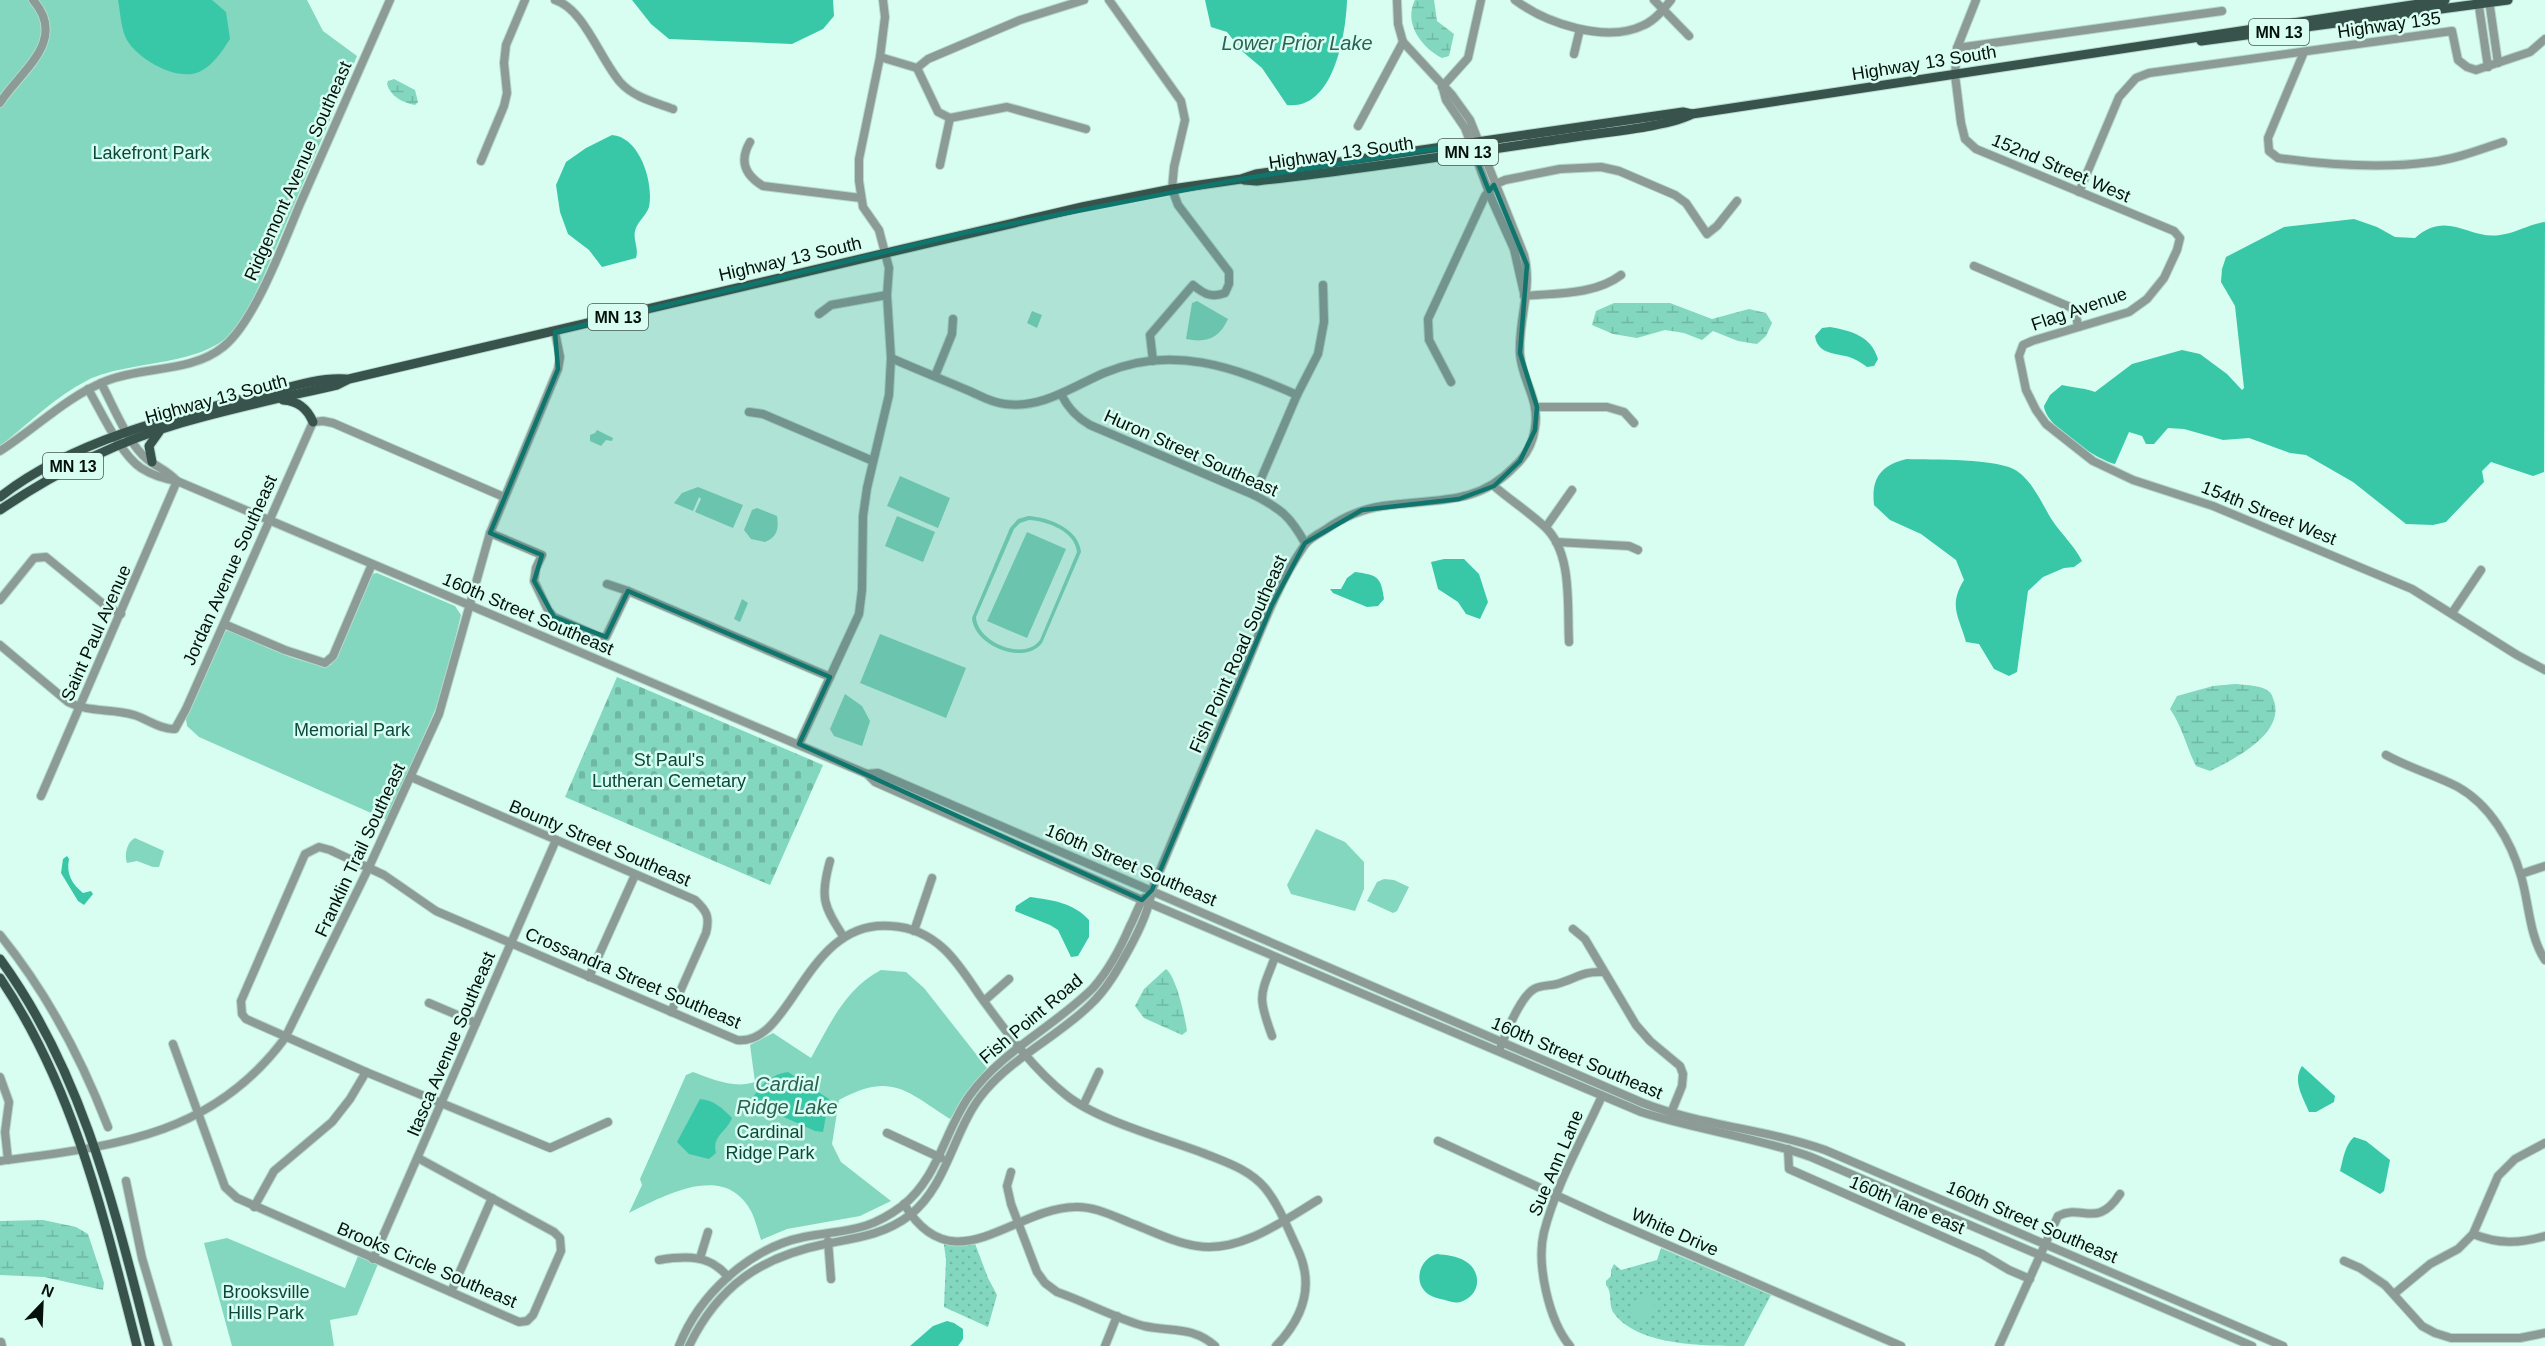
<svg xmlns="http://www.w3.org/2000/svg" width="2545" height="1346" viewBox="0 0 2545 1346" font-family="Arial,sans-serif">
<defs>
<pattern id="grass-dots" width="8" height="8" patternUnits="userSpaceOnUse" patternTransform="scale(1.5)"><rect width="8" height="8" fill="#82d7be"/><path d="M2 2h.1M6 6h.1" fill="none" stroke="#6fb8a2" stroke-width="1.8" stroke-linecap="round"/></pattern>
<pattern id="wetland-marsh" width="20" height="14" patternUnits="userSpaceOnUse" patternTransform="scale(1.5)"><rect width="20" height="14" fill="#82d7be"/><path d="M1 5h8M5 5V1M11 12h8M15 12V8" fill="none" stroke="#6fb8a2"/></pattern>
<pattern id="cemetery-stones" width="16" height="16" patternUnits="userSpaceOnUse" patternTransform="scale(1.5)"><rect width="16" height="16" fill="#82d7be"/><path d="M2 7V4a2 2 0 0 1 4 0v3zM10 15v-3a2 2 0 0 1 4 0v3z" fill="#6fb8a2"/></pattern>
</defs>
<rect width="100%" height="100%" fill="#d8fef1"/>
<g fill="url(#grass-dots)">
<polygon points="943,1239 974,1241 988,1278 997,1295 988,1327 944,1307 946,1259"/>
<path d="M1661 1248 1771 1295 1744 1346C1705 1346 1636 1346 1613 1312 1608 1303 1613 1293 1606 1285V1281L1611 1276V1270L1614 1264 1621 1270 1657 1260Z"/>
</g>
<g fill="url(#wetland-marsh)">
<path d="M1415 0H1434L1437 21 1454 34 1449 56 1442 58C1422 48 1403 23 1415 0Z"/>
<path d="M394 79 415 90 418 102 415 105C403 103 390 96 387 84L388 81Z"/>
<polygon points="1614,303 1670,303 1712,319 1749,309 1766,313 1772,323 1766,336 1757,344 1738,341 1713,331 1702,340 1684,333 1665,330 1637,338 1613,334 1592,325 1596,311"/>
<path d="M2235 684C2245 685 2258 685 2267 690 2272 693 2272 696 2274 701 2285 734 2233 760 2210 771L2196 766C2186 746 2183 728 2170 709L2177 696 2213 686Z"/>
<path d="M1166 969C1176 976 1185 1017 1187 1031L1182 1035 1144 1018 1135 1006 1144 989Z"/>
<polygon points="43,1220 76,1227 88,1234 104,1283 103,1290 44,1277 0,1275 0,1221"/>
</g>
<polygon fill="url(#cemetery-stones)" points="617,677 823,765 770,885 565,797"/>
<g fill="#82d7be" fill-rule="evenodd">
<path d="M0 0H307L323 31 357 56 262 280C254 296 247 314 236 328 205 368 131 359 88 380 56 396 28 424 0 446Z"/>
<path d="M1197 301 1228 319C1219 339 1206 343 1186 339L1192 303Z"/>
<polygon points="1032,311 1042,315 1037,328 1027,323"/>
<polygon points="597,430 613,438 612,441 606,440 601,446 590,441 590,435 595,433"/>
<polygon points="900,476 950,498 938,528 887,506"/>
<polygon points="698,487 743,505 733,528 695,512 701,499 699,497 693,511 674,503 682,493"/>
<path d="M757 508 777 516C779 529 777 537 765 542L751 539 744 530 752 510Z"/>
<polygon points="897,516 935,532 923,562 885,546"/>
<path d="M1028 516C1049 517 1079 529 1081 552L1042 643C1024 666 974 646 972 618L1010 528 1018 519ZM1029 520C1047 521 1075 531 1077 552L1040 640C1024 662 977 642 976 617L1014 529 1020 523Z"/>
<polygon points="1027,532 1066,549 1027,638 987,621"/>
<path d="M377 573 455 606 461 615 442 694 387 820 199 737 187 726 186 719 224 632 229 630C261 644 297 665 331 665L372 574Z"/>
<polygon points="742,599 748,603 740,622 734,619"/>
<polygon points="880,634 966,668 946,718 860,683"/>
<polygon points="845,694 862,706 870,721 862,746 834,736 830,729"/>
<polygon points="1316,829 1345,842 1364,862 1364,889 1355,911 1291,894 1287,885"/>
<path d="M135 838 164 851 159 867H153L137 861 127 863C124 854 127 842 135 838Z"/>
<polygon points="1384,879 1394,880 1409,887 1397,911 1393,913 1367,901 1377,882"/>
<path d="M881 970 906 972 924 988 987 1068 974 1083 950 1119C905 1090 891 1072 839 1100L832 1144 841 1162 891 1201 860 1216 787 1229 761 1240C758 1231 756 1222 752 1213 726 1161 666 1195 629 1213L642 1185 640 1179 686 1075 693 1072C712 1079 734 1089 755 1082L750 1045 773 1033 811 1058C830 1024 845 989 881 970Z"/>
<polygon points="227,1238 345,1288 358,1256 378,1264 357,1315 330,1320 334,1346 232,1346 204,1243"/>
<polygon points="1642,1294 1656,1302 1644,1322 1631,1315"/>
</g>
<g fill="#39c8a7">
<path d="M118 0H212L226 12 230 39C222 51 213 66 199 72 177 82 134 58 125 36 121 26 120 11 118 0Z"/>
<polygon points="632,0 833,0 834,16 823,29 792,44 669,39 651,24"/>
<path d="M1205 0H1347C1346 33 1334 111 1287 105L1262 68 1243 52 1227 32 1211 27Z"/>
<path d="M612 135C640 137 654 183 649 207 646 216 637 222 635 231 633 241 639 248 636 258L602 267 589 250 568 234 560 212 556 185 566 162 586 148Z"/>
<path d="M2354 219 2377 227 2395 237 2415 238C2447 209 2469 240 2500 235 2516 233 2529 224 2545 222L2544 472 2533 476 2491 462 2482 471 2484 482 2446 522 2433 525 2406 524 2353 482 2306 455 2290 453 2249 438 2223 440 2184 429 2168 428 2154 444H2146L2142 436 2129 432 2115 464C2096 459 2045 426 2044 406L2050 395 2062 385C2074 388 2086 388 2095 392L2132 364 2182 350 2200 354 2227 374 2242 390 2244 388 2235 306 2221 282 2222 269 2226 257 2284 227Z"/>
<path d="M1830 327C1852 331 1871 336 1878 359L1874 366 1867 367C1863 364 1859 361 1854 359 1840 352 1818 357 1815 336L1822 328Z"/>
<path d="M1907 459C1931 460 1999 458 2017 471 2033 482 2042 504 2052 520 2062 535 2074 545 2082 561L2074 567 2064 568 2043 577 2028 591 2017 672 2009 676 1994 669 1979 644 1966 642C1959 616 1948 606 1964 580L1956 560 1921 534 1890 520 1874 505C1871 478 1881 465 1907 459Z"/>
<polygon points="1444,559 1464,559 1479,574 1488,602 1480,619 1466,614 1458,602 1438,589 1431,562"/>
<path d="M1355 572C1377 575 1381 576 1384 599L1378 606 1367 607 1333 593 1330 589H1341L1347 578Z"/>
<path d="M67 856 69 859C66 874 72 884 83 893L91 891 93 894 84 905 78 901 61 873 63 859Z"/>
<path d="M1030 897C1052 900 1074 903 1089 920V937L1078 956 1071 957 1058 930 1050 925 1015 911 1016 906Z"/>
<path d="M2302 1066 2335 1096 2334 1102 2316 1112H2309C2303 1097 2292 1081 2302 1066Z"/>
<path d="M788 1072 829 1099 823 1132 815 1131 757 1105 753 1097C762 1084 772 1074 788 1072Z"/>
<path d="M700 1099C714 1100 722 1108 732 1118 726 1133 712 1135 716 1153L709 1159 689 1154 677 1142Z"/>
<path d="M2354 1137 2366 1141 2390 1160 2384 1191 2380 1194 2340 1171C2343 1159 2345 1145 2354 1137Z"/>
<path d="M1437 1254C1446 1255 1457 1256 1465 1261 1481 1270 1482 1293 1463 1301 1456 1304 1452 1302 1445 1300 1440 1299 1432 1297 1428 1294 1412 1282 1420 1258 1437 1254Z"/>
<polygon points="947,1321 954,1323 963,1329 963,1339 958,1346 910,1346 933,1326"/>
</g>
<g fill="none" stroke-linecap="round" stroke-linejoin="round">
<defs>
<g id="minor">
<path d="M555 0C584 9 600 59 620 82 633 97 654 102 673 109"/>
<path d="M1109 0 1181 101 1185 120 1174 167 1172 189 1178 205 1229 272V284L1225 293C1211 298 1204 294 1193 285L1150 335 1153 361"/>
<path d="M1515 0C1546 23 1606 44 1644 25 1655 20 1663 10 1671 0"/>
<polyline points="1654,0 1689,36"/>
<polyline points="1976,0 1957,48 1955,75 1961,123 1965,139 1976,149 2174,231 2180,238 2177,250 2164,278 2147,299 2129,312 2032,341 2023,345 2019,356 2026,390 2036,410 2046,424 2093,461 2133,480 2213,506 2412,589 2517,655 2545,670"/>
<polyline points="2478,0 2488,67"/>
<polyline points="2489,0 2498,63"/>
<polyline points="1957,48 2222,11"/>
<path d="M2304 52 2268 138 2269 151 2278 158C2328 165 2381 169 2431 162 2456 159 2479 150 2503 142"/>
<polyline points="1574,54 1580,29"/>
<polyline points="880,57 917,68 928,59 1020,20 1084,0"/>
<polyline points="917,68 938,112 950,118 1007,107 1086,129"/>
<polyline points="1442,87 1468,58 1481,0"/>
<polyline points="1443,89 1446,100 1465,128 1492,200 1514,249 1524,293"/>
<path d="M0 103C19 72 69 41 33 0"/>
<polyline points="1358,126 1403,42"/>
<path d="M750 142C739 161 745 175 763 186L861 198"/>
<polyline points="481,161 504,106 507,93 504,63 506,45 525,0"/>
<polyline points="940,165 950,118"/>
<polyline points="2079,192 2119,97 2136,78 2149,73 2452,31 2458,60 2467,67 2476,70 2530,52 2545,39"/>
<polyline points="1974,266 2070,307 2076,314 2078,327"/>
<path d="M1524 296C1556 293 1595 295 1621 275"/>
<polyline points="819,314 831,305 887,295"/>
<path d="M891 358C916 369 941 379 967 390 979 395 992 403 1005 404 1041 409 1072 387 1104 373 1172 344 1234 367 1297 395"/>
<polyline points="935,376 952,334 953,319"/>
<polyline points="1451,382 1429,340 1428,319 1485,196 1494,185 1505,180 1560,169 1601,167 1619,171 1675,195 1686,203 1707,234 1717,226 1737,201"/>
<path d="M101 383C113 405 128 444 147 459 158 468 167 470 177 481"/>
<path d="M88 389C101 411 120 454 141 468 152 475 165 479 177 481L867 774 878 773 1643 1103C1702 1126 1766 1129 1825 1150L2283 1346"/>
<path d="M1061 394C1068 408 1076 417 1090 425L1254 495C1281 509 1290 516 1305 543"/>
<polyline points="1537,407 1607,407 1624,412 1634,423"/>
<polyline points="749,412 763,414 873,461"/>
<path d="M0 451C36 428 66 397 106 381 143 366 191 373 223 347 254 323 284 242 300 204 330 136 360 68 390 0"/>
<path d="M1494 486C1510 500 1529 512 1545 527 1573 553 1567 607 1569 642"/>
<polyline points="1254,495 1297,395 1318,354 1324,322 1323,285"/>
<polyline points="1546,527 1572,490"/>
<polyline points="490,533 542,555 536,568 534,581 548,610 554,617 600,637 606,637 628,591 830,677"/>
<polyline points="1556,542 1629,546 1638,550"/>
<polyline points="607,584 628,591"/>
<polyline points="0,600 34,558 46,557 107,607 121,614"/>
<polyline points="2452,613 2481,570"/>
<polyline points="224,624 285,650 325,663 333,656 372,564"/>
<path d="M0 645 68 702C89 713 112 708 134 715 147 719 161 730 175 729L186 709 313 422 323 421 333 423 504 497"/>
<polyline points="799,744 859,614 862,590 863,516 867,488 889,395 891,358 887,295 889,268 879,230 863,207 859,181 859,159 880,57 885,17 883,0"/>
<path d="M2386 755C2409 768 2435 775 2458 787 2490 805 2511 841 2521 876 2529 902 2529 936 2545 960"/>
<path d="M867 774 875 782 1135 897 1641 1112C1697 1130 1756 1137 1811 1157L2252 1346"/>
<path d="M411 777 695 900C707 911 710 917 706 933L671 1012"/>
<polyline points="41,796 177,481"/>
<path d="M830 861C820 897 823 905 843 936"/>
<polyline points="2521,874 2545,866"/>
<polyline points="1573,929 1585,939 1636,1025 1650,1041 1680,1066 1683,1074 1682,1086 1671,1113"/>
<polyline points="914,931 932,878"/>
<path d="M0 935C48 994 81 1057 108 1127"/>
<polyline points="589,977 635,875"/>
<polyline points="984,1001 1009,979"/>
<polyline points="429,1003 476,1023"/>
<path d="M1272 1036C1257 995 1260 996 1275 957"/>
<polyline points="173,1044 225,1187 237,1198 519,1322 527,1321 533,1315 561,1251 560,1238 554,1232 418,1158"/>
<path d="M1501 1046C1506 1033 1521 996 1534 989 1541 985 1549 986 1557 984 1575 979 1583 971 1602 972"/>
<polyline points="0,1077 9,1102 5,1132 8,1160"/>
<polyline points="1083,1106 1099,1072"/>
<path d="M608 1122 550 1148 366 1072 246 1019 242 1014 241 1001 305 854 319 847 330 850 384 875 436 911 737 1040C792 1047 805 918 891 926 911 927 930 936 944 949 958 962 969 980 980 996 1005 1030 1032 1068 1066 1095 1097 1120 1163 1138 1203 1153 1225 1162 1249 1169 1265 1188 1279 1205 1288 1229 1297 1248 1315 1285 1303 1318 1276 1346"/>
<polyline points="887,1133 941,1158"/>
<polyline points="1438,1141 1610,1220 1901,1346"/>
<polyline points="1788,1149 1789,1169 1982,1254 2009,1270 2030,1279"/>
<path d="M0 1161C113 1146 212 1137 285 1038L369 867 439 714 490 533 558 369 560 357 555 332"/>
<path d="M1011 1172 1007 1186 1011 1204 1037 1272 1045 1283 1057 1292C1086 1302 1115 1318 1144 1326 1171 1332 1193 1326 1215 1346"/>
<polyline points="126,1181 142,1258 168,1346"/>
<path d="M904 1204C953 1286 1013 1208 1075 1207 1096 1206 1117 1218 1136 1225 1156 1233 1176 1243 1197 1246 1240 1253 1283 1221 1318 1200"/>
<polyline points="254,1207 274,1171 332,1122 350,1099 366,1072"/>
<path d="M2473 1234C2498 1244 2519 1244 2545 1236"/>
<polyline points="828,1241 831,1279"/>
<polyline points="700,1258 708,1232"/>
<polyline points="373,1259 556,840"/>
<path d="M659 1260C685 1256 710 1254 728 1277"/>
<polyline points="2344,1261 2360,1268 2385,1285 2422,1326 2435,1333 2451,1338 2520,1338 2545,1333"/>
<polyline points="451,1292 492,1198"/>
<polyline points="2394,1294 2430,1264 2458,1249 2473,1234 2498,1176 2515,1159 2545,1143"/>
<polyline points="1,1342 2,1346"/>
<path d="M679 1346C699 1295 749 1248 804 1237 845 1229 866 1233 902 1206 939 1177 944 1131 970 1095 1002 1051 1055 1026 1093 988 1109 970 1121 947 1130 926 1135 917 1138 906 1144 898"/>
<path d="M689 1346C718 1286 761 1257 825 1244 856 1238 884 1235 910 1215 949 1184 953 1128 985 1091 1014 1057 1058 1036 1090 1005 1107 989 1118 969 1129 949 1139 931 1149 910 1152 890 1180 821 1210 753 1238 685 1258 639 1275 588 1304 546 1308 539 1318 534 1325 530 1343 517 1362 509 1383 506 1433 498 1476 507 1514 467 1525 457 1533 443 1535 428 1540 399 1522 381 1520 354 1518 320 1533 287 1524 255L1470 120 1452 95 1403 42 1398 24 1397 0"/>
<polyline points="1105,1346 1117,1316"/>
<path d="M1570 1346C1549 1321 1536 1264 1544 1232 1556 1185 1582 1140 1602 1096"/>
<path d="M1999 1346 2058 1216C2083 1203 2096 1230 2120 1194"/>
</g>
<g id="major">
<polyline points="2201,41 2508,0"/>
<path d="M1244 180 1257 181C1365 169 1473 152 1581 136 1607 132 1672 126 1692 114"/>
<path d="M283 400C298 401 307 408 313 422"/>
<polyline points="152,462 149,446 159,432"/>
<path d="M0 497C71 441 174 416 260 395 287 388 318 377 346 379"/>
<path d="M0 510C56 472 116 442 181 423 232 408 285 397 337 385L349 379 1082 207 1172 189 1241 179 1256 174 1683 112 1692 114 2445 0"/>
<path d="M0 959C84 1074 115 1211 150 1346"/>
<path d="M0 978C75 1089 104 1218 137 1346"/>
</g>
</defs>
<use href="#minor" stroke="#b6d8cc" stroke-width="10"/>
<use href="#major" stroke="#b6d8cc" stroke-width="11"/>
<use href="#minor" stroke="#8c9b96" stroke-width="8"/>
<use href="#major" stroke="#37534b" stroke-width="9"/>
</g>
<path fill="#0f766e" fill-opacity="0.2" stroke="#0f766e" stroke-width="4.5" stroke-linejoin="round" d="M1470 143 1489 191 1494 185 1527 265 1520 353 1537 407 1535 430 1520 461 1494 486 1459 499 1362 510 1305 543 1272 605 1152 890 1142 900 799 744 830 677 628 591 606 637 554 617 534 581 542 555 490 533 558 369 555 332 964 233 1241 179Z"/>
<g text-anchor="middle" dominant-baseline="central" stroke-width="5" stroke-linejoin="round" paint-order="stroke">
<g fill="#d8fef1" stroke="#445751" stroke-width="1.5">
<rect x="2249" y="19" width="60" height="26" rx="4.5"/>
<rect x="1438" y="139" width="60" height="26" rx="4.5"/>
<rect x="588" y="304" width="60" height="26" rx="4.5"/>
<rect x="43" y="453" width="60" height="26" rx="4.5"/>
</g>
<g font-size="16" font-weight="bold" fill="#04100c">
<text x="2279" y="32">MN 13</text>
<text x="1468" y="152">MN 13</text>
<text x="618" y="317">MN 13</text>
<text x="73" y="466">MN 13</text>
</g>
<g font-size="18" fill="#04100c" stroke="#d8fef1">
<text transform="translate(2389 25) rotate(-8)">Highway 135</text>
<text transform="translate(1924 63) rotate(-9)">Highway 13 South</text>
<text transform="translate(1341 153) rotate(-8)">Highway 13 South</text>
<text transform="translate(2061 168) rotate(23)">152nd Street West</text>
<text transform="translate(298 171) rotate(-66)">Ridgemont Avenue Southeast</text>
<text transform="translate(790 259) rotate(-13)">Highway 13 South</text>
<text transform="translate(2079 309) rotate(-19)">Flag Avenue</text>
<text transform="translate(216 399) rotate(-15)">Highway 13 South</text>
<text transform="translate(1191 453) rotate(24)">Huron Street Southeast</text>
<text transform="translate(2269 513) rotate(22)">154th Street West</text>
<text transform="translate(230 570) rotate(-66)">Jordan Avenue Southeast</text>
<text transform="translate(528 614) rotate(23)">160th Street Southeast</text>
<text transform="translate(96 633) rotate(-66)">Saint Paul Avenue</text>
<text transform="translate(1238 654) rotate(-66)">Fish Point Road Southeast</text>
<text transform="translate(600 843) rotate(23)">Bounty Street Southeast</text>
<text transform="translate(360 850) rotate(-65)">Franklin Trail Southeast</text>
<text transform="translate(1131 865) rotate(23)">160th Street Southeast</text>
<text transform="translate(633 978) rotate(23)">Crossandra Street Southeast</text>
<text transform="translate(1031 1019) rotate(-40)">Fish Point Road</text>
<text transform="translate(451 1044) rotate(-67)">Itasca Avenue Southeast</text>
<text transform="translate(1577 1058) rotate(23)">160th Street Southeast</text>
<text transform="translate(1556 1163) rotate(-67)">Sue Ann Lane</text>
<text transform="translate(1907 1205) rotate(23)">160th lane east</text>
<text transform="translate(2032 1222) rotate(23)">160th Street Southeast</text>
<text transform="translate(1675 1232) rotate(24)">White Drive</text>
<text transform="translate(427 1265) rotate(23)">Brooks Circle Southeast</text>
</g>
<g font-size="18" fill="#0b483a" stroke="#d8fef1">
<text x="151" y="153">Lakefront Park</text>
<text x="352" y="730">Memorial Park</text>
<text x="669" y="760">St Paul's<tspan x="669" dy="21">Lutheran Cemetary</tspan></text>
<text x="770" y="1132">Cardinal<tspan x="770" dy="21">Ridge Park</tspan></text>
<text x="266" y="1292">Brooksville<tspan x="266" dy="21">Hills Park</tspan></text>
</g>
<g font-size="20" font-style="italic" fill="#2b6254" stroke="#d8fef1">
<text x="1297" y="43">Lower Prior Lake</text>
<text x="787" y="1084">Cardial<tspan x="787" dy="23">Ridge Lake</tspan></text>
</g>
</g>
<g transform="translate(42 1304) rotate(23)" stroke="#d8fef1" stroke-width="4.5" paint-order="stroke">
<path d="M0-4.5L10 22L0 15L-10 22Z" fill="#04100c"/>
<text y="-9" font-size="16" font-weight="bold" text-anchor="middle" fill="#04100c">N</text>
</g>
</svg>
